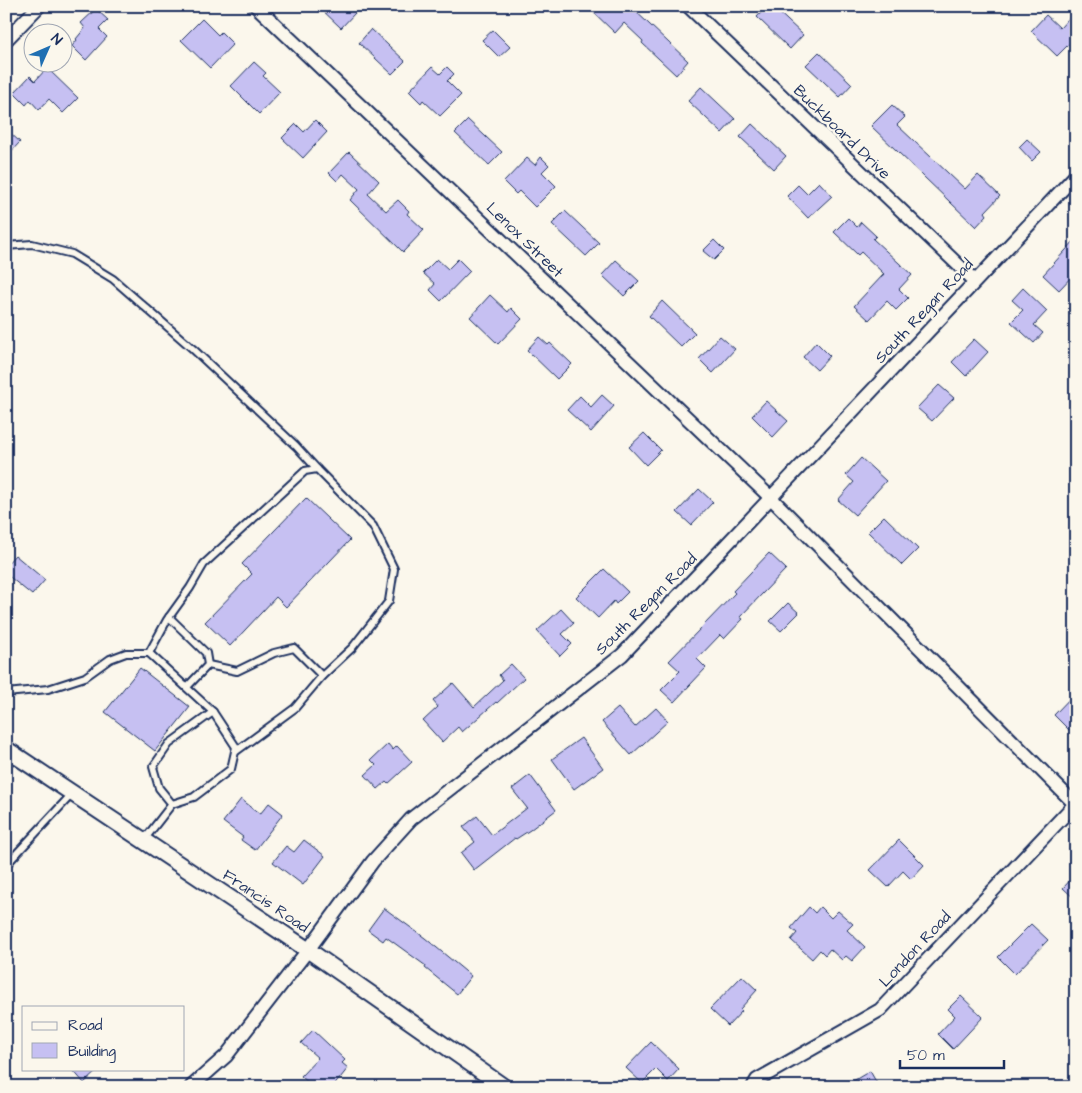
<svg xmlns="http://www.w3.org/2000/svg" width="1082" height="1093" viewBox="0 0 1082 1093" font-family="'Architects Daughter',sans-serif">
<rect width="100%" height="100%" fill="#fbf7ec"/>
<filter id="ink" filterUnits="userSpaceOnUse"><feTurbulence type="fractalNoise" baseFrequency=".02" numOctaves="2"/><feDisplacementMap in="SourceGraphic" scale="10" xChannelSelector="R" yChannelSelector="G"/><feConvolveMatrix kernelMatrix="1 2 1 2 8 2 1 2 1" color-interpolation-filters="sRGB"/></filter>
<g filter="url(#ink)">
<g fill="#c6c0f2" stroke="#1b2f5e">
<polygon points="318,6 348,6 355,13 341,28"/>
<polygon points="587,6 630,6 688,61 676,75 642,43 643,41 624,23 615,33"/>
<polygon points="767,6 772,6 803,35 790,49 757,17"/>
<polygon points="96,9 108,20 99,29 107,37 86,60 72,46 77,40 76,39 85,28 81,23"/>
<polygon points="1046,15 1060,28 1070,17 1076,23 1076,37 1057,56 1031,31"/>
<polygon points="202,19 218,35 221,32 233,44 210,68 181,40"/>
<polygon points="371,29 405,61 392,74 359,43"/>
<polygon points="493,30 510,47 499,57 482,40"/>
<polygon points="819,52 852,84 840,97 806,65"/>
<polygon points="254,62 266,73 263,76 280,92 259,114 231,86"/>
<polygon points="432,67 440,74 447,67 454,74 447,81 461,95 440,116 423,100 421,103 409,91"/>
<polygon points="47,68 78,98 63,113 49,99 39,110 30,100 26,105 14,93 30,76 35,81"/>
<polygon points="701,87 735,119 722,133 688,101"/>
<polygon points="892,105 905,117 897,125 965,189 978,175 1000,196 985,212 987,215 976,227 871,126"/>
<polygon points="315,120 327,132 303,158 282,138 296,124 304,132"/>
<polygon points="468,120 502,152 489,165 455,133"/>
<polygon points="752,124 786,156 774,169 740,137"/>
<polygon points="6,129 20,142 6,157"/>
<polygon points="1027,139 1041,152 1032,161 1019,147"/>
<polygon points="349,152 379,181 368,194 386,211 398,200 409,211 407,214 424,230 403,252 350,200 359,189 343,174 337,181 329,173"/>
<polygon points="541,157 549,165 542,172 556,186 535,207 519,191 516,194 504,182 527,158 535,165"/>
<polygon points="819,182 832,196 808,218 787,196 798,185 807,194"/>
<polygon points="565,211 599,243 586,256 552,224"/>
<polygon points="848,218 857,227 861,222 876,236 873,239 912,275 899,289 908,298 896,310 887,301 869,320 854,306 884,274 861,252 858,255 834,232"/>
<polygon points="1076,239 1076,272 1059,290 1043,275"/>
<polygon points="714,240 724,250 714,260 703,251"/>
<polygon points="437,259 448,269 458,259 470,271 441,301 430,290 435,284 423,273"/>
<polygon points="616,260 639,281 624,296 602,275"/>
<polygon points="1023,288 1047,311 1034,325 1043,333 1034,343 1011,322 1023,310 1012,300"/>
<polygon points="490,295 508,312 511,308 522,319 498,344 470,317"/>
<polygon points="662,301 695,333 681,347 649,316"/>
<polygon points="720,336 735,349 713,373 699,359"/>
<polygon points="539,337 548,345 550,343 572,364 557,379 527,350"/>
<polygon points="974,339 988,352 966,376 952,362"/>
<polygon points="816,342 830,356 817,370 803,357"/>
<polygon points="939,385 954,398 932,421 917,408"/>
<polygon points="602,395 614,406 591,432 567,410 580,396 591,407"/>
<polygon points="766,401 788,421 773,437 752,416"/>
<polygon points="644,433 661,450 646,465 629,447"/>
<polygon points="861,458 886,481 855,515 838,500 854,482 846,475"/>
<polygon points="699,489 713,502 691,525 677,512"/>
<polygon points="306,498 350,540 286,607 276,597 230,646 205,622 252,574 242,564"/>
<polygon points="884,516 918,549 902,565 868,532"/>
<polygon points="769,553 786,569 740,617 743,619 724,639 720,635 697,659 706,668 674,702 661,690 680,671 669,661 735,593 733,591"/>
<polygon points="15,555 45,580 32,595 6,574 6,565"/>
<polygon points="604,569 628,592 616,604 614,601 598,618 576,597"/>
<polygon points="788,603 799,613 781,631 770,621"/>
<polygon points="561,609 574,623 562,634 572,644 560,656 537,631"/>
<polygon points="511,664 524,678 497,703 496,702 462,732 458,727 442,742 423,721 438,707 433,701 453,683 474,707 503,680 499,675"/>
<polygon points="140,668 190,707 155,751 105,712"/>
<polygon points="1076,692 1076,723 1069,730 1054,715"/>
<polygon points="618,708 635,727 656,708 668,721 631,755 602,722"/>
<polygon points="581,738 603,768 574,789 552,759"/>
<polygon points="388,744 393,750 397,746 412,762 388,784 386,782 378,789 365,775 376,765 371,760"/>
<polygon points="530,775 556,810 530,830 516,839 515,838 474,870 461,853 475,842 463,827 477,816 492,835 527,808 512,789"/>
<polygon points="241,799 260,814 269,803 283,814 255,850 241,840 243,837 223,822"/>
<polygon points="304,840 325,856 303,885 273,862 286,846 294,852"/>
<polygon points="899,840 924,865 911,879 903,871 888,887 870,870"/>
<polygon points="1076,874 1076,900 1063,888"/>
<polygon points="809,907 815,913 820,907 831,918 838,911 853,924 847,930 865,947 852,961 846,956 842,960 830,949 825,955 820,950 812,959 791,940 797,933 791,928"/>
<polygon points="384,908 425,938 471,976 457,994 425,968 426,966 386,937 383,941 368,930"/>
<polygon points="1031,924 1048,940 1015,974 998,957"/>
<polygon points="742,976 757,990 740,1009 742,1011 728,1026 710,1009"/>
<polygon points="961,996 983,1017 953,1049 938,1034 955,1016 948,1009"/>
<polygon points="313,1030 345,1060 342,1063 348,1068 333,1087 313,1087 301,1076 318,1058 301,1043"/>
<polygon points="651,1042 679,1069 668,1081 656,1069 642,1083 626,1068"/>
<polygon points="72,1069 99,1069 84,1083"/>
<polygon points="870,1071 879,1087 843,1087"/>
</g>
<g fill="none" stroke-linecap="round" stroke-linejoin="round">
<defs>
<g id="service">
<polyline points="6,246 32,244 72,254 113,279 193,349 296,446 317,469"/>
<polyline points="169,617 206,653 208,665 187,687"/>
<polyline points="149,653 167,620 190,588 204,564 305,471 317,469 373,526 394,569 389,601 352,648 322,676 295,708 235,752"/>
<polyline points="208,665 237,671 274,653 294,648 322,676"/>
<polyline points="6,693 48,689 85,677 110,659 126,653 149,653 213,712 236,747 231,769 194,797 172,804 144,840"/>
<polyline points="172,804 159,788 153,767 169,744 213,712"/>
<polyline points="6,865 72,794"/>
</g>
<g id="minor">
<polyline points="256,6 771,498 1075,804"/>
<polyline points="688,6 975,281"/>
<polyline points="6,40 39,6"/>
<polyline points="191,1087 226,1056 308,950 373,861 411,819 622,655 1076,175"/>
<polyline points="753,1087 757,1080 880,1010 1076,803"/>
</g>
<polyline id="tertiary" points="6,749 308,950 504,1087"/>
</defs>
<use href="#service" stroke="#1b2f5e" stroke-width="10"/>
<use href="#minor" stroke="#1b2f5e" stroke-width="16"/>
<use href="#tertiary" stroke="#1b2f5e" stroke-width="19"/>
<use href="#service" stroke="#fbf7ec" stroke-width="6"/>
<use href="#minor" stroke="#fbf7ec" stroke-width="12"/>
<use href="#tertiary" stroke="#fbf7ec" stroke-width="15"/>
</g>
</g>
<g text-anchor="middle" dominant-baseline="central" stroke-width="5" stroke-linejoin="round" paint-order="stroke">
<g font-size="16" fill="#1b2f5e" stroke="#fbf7ec">
<text transform="translate(842 132) rotate(44)">Buckboard Drive</text>
<text transform="translate(525 240) rotate(44)">Lenox Street</text>
<text transform="translate(924 311) rotate(-47)">South Regan Road</text>
<text transform="translate(646 604) rotate(-45)">South Regan Road</text>
<text transform="translate(266 901) rotate(34)">Francis Road</text>
<text transform="translate(915 949) rotate(-47)">London Road</text>
</g>
</g>
<rect width="1082" height="1093" fill="none" stroke="#fbf7ec" stroke-width="25"/>
<rect x="12" y="12" width="1057" height="1068" fill="none" stroke="#1b2f5e" stroke-width="2" filter="url(#ink)"/>
<rect x="22" y="1006" width="162" height="65" fill="#fbf7ec" stroke="#a1a7b3"/>
<rect x="32" y="1022" width="25" height="8" fill="#fbf7ec" stroke="#a1a7b3"/>
<text x="68" y="1030" font-size="15" fill="#1b2f5e">Road</text>
<rect x="32" y="1043" width="25" height="15" fill="#c6c0f2" stroke="#a1a7b3"/>
<text x="68" y="1056" font-size="15" fill="#1b2f5e">Building</text>
<g transform="translate(48 48) rotate(45)"><circle r="24" fill="#fbf7ec" stroke="#a1a7b3"/>
<path d="M0-4L9 19L0 12L-9 19Z" fill="#1f6fb2"/>
<text y="-8" font-size="14" font-weight="bold" text-anchor="middle" fill="#1b2f5e">N</text>
</g>
<path d="M900 1060v8h104v-8" fill="none" stroke="#1b2f5e" stroke-width="2.5"/>
<text x="907" y="1060" font-size="15" fill="#1b2f5e" stroke="#fbf7ec" stroke-width="4" paint-order="stroke">50 m</text>
</svg>
